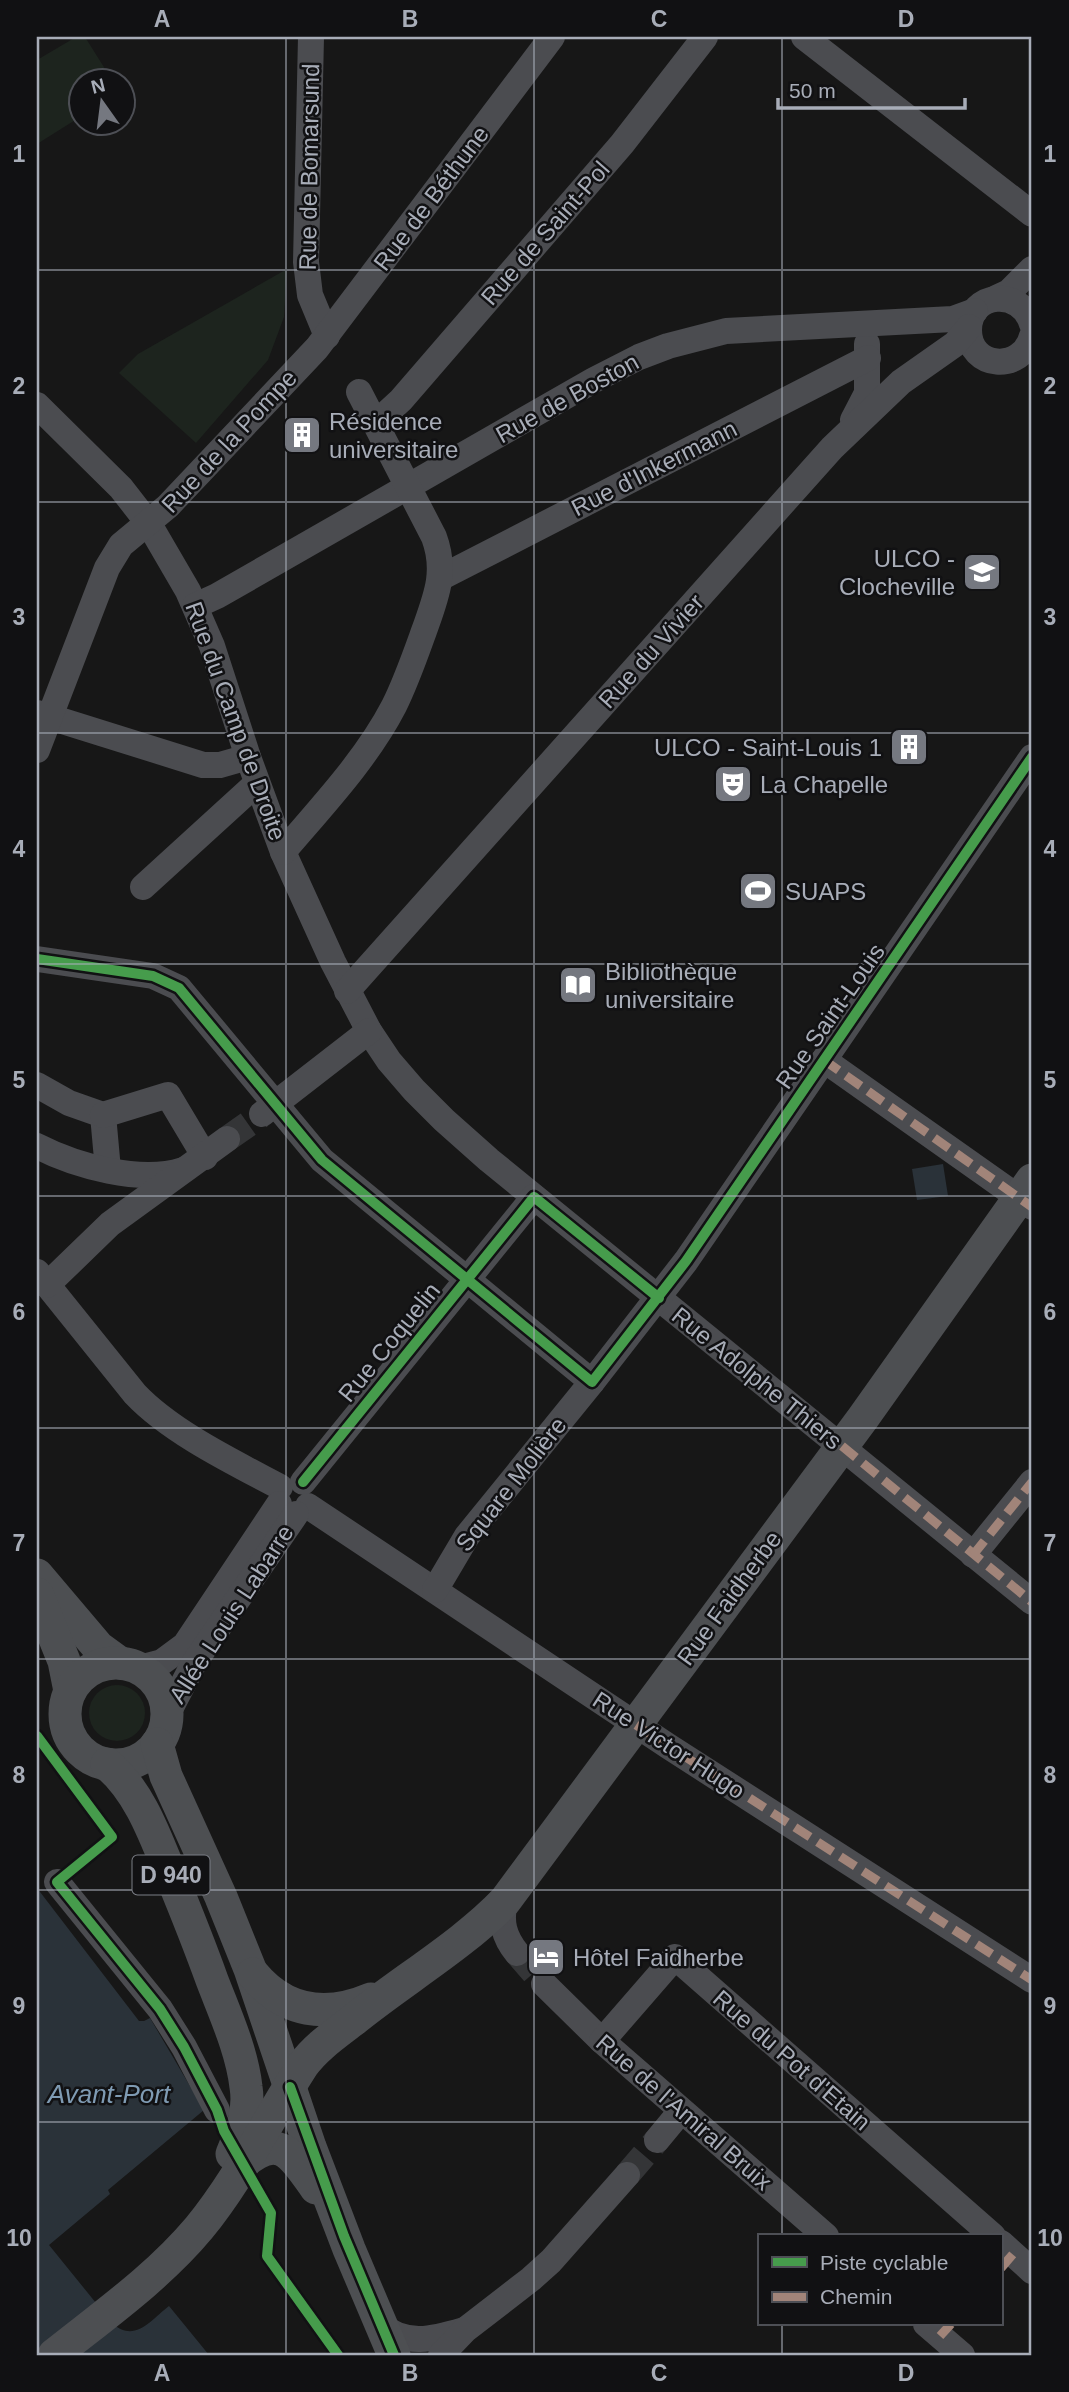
<svg xmlns="http://www.w3.org/2000/svg" width="1069" height="2392" viewBox="0 0 1069 2392" font-family="Arial,sans-serif">
<rect width="100%" height="100%" fill="#171717"/>
<g fill="#1d241e">
<polygon points="76,37 85,37 112,80 80,80 80,117 37,144 37,60"/>
<polygon points="287,269 284,317 268,360 196,443 119,373 138,354"/>
<circle cx="117" cy="1713" r="28"/>
</g>
<g fill="#2a3239">
<polygon points="943,1164 948,1196 917,1200 912,1169"/>
<path d="M37 1888 139 2021H144L150 2018 204 2110 108 2190 110 2194 49 2245 113 2324C135 2343 151 2320 169 2306L209 2355H37Z"/>
</g>
<g fill="none" stroke-linecap="round" stroke-linejoin="round">
<g stroke="#343537" stroke-width="26" stroke-dasharray="26 13" stroke-linecap="butt">
<polyline points="227,1139 261,1115"/>
<polyline points="517,1953 544,1984"/>
<polyline points="627,2175 657,2140"/>
</g>
<g stroke="#4b4c50" stroke-width="26">
<polyline points="311,37 306,262 310,295 327,336"/>
<polyline points="804,37 1032,214"/>
<polyline points="996,298 1009,292 1032,269"/>
<path d="M1032 324C1021 287 969 292 969 330 969 369 1022 373 1032 336"/>
<polyline points="37,405 121,488 149,524 188,591 212,646 248,757 283,852 333,962 369,1031 389,1061 414,1090 444,1120 489,1160 1032,1602"/>
<polyline points="853,420 867,393 867,344"/>
<polyline points="376,423 401,400 622,144 705,37"/>
<polyline points="440,578 868,358"/>
<polyline points="195,606 217,596 594,380 639,357 668,346 726,331 953,319 975,311"/>
<polyline points="37,713 203,765 220,765 248,757"/>
<polyline points="37,750 107,568 121,545 168,506 317,348 552,37"/>
<path d="M283 852C322 806 366 760 394 706 406 682 415 656 424 631 436 597 447 572 434 537L359 392"/>
<polyline points="143,887 257,783"/>
<polyline points="37,959 153,976 179,988 322,1160 592,1382 686,1261 1032,757"/>
<polyline points="347,991 832,448 901,382 955,344 969,327"/>
<polyline points="824,1060 1032,1207"/>
<polyline points="37,1085 69,1103 103,1115 108,1170"/>
<polyline points="262,1114 369,1031"/>
<polyline points="103,1115 168,1095 205,1157"/>
<path d="M37 1146C76 1166 141 1184 183 1170"/>
<path d="M37 1272 135 1394C171 1432 233 1462 280 1487"/>
<polyline points="47,1285 110,1224 227,1139"/>
<polyline points="303,1482 534,1197"/>
<polyline points="308,1506 668,1746 1032,1980"/>
<polyline points="973,1555 1032,1482"/>
<polyline points="435,1590 467,1536 592,1382"/>
<polyline points="139,1668 162,1662 185,1645 279,1504"/>
<polyline points="167,1715 194,1663 296,1514"/>
<polyline points="57,1882 160,2009 184,2047 217,2110"/>
<path d="M505 1901C500 1922 504 1937 517 1953"/>
<polyline points="544,1984 602,2041 826,2236"/>
<polyline points="602,2041 675,1957 993,2236"/>
<polyline points="657,2140 681,2111"/>
<polyline points="1001,2243 1032,2271"/>
<path d="M379 2324C406 2347 433 2339 464 2330"/>
<polyline points="926,2324 962,2355"/>
<polyline points="441,2355 465,2330 531,2279 551,2261 627,2175"/>
</g>
<g stroke="#4d4f52" stroke-width="33">
<polyline points="37,1575 98,1647 120,1663"/>
<polyline points="37,1594 64,1661 70,1691"/>
<circle cx="116" cy="1714" r="51"/>
<polyline points="157,1744 166,1776 221,1897 250,1969 310,2147 349,2249 394,2355"/>
<path d="M107 1764C140 1792 155 1836 171 1875 185 1909 199 1944 212 1980 225 2014 242 2051 246 2087 250 2112 241 2132 232 2154"/>
<path d="M253 1974C285 2013 326 2018 371 1999"/>
<path d="M243 2163C281 2131 293 2156 316 2188"/>
<path d="M54 2355C104 2315 158 2277 199 2228 240 2178 268 2119 303 2065 317 2046 337 2033 356 2018 403 1980 464 1944 505 1901L863 1418 1032 1180"/>
</g>
<g stroke="#a18479" stroke-width="9" stroke-dasharray="18 9" stroke-linecap="butt">
<polyline points="824,1060 1032,1207"/>
<polyline points="842,1446 1032,1602"/>
<polyline points="973,1555 1032,1482"/>
<polyline points="636,1725 1032,1980"/>
<polyline points="1001,2268 1013,2254"/>
<polyline points="940,2336 951,2324"/>
</g>
<defs>
<g id="cycleway">
<polyline points="37,959 153,976 179,988 322,1160 592,1382 686,1261 1032,757"/>
<polyline points="303,1482 534,1197 659,1298"/>
<polyline points="37,1736 112,1837 57,1882 160,2009 184,2047 217,2110 224,2131 271,2213 267,2256 338,2355"/>
<polyline points="290,2087 344,2236 394,2355"/>
</g>
</defs>
<use href="#cycleway" stroke="#111113" stroke-width="15"/>
<use href="#cycleway" stroke="#469c4c" stroke-width="10"/>
</g>
<path fill="none" stroke="#a8adb8" stroke-width="2" stroke-opacity="0.55" d="M286 37V2355M534 37V2355M782 37V2236M37 270H1032M37 502H1032M37 733H1032M37 964H1032M37 1196H1032M37 1428H1032M37 1659H1032M37 1890H1032M37 2122H1032M782 2324V2355"/>
<defs>
<symbol id="building-square" viewBox="-11 -11 22 22"><rect x="-9" y="-9" width="18" height="18" rx="4" fill="#757880" stroke="#111113"/><path d="M-4-6H4V6H1V3H-1V6H-4ZM-2.5-4.3h1.7v1.8h-1.7ZM.8-4.3h1.7v1.8H.8ZM-2.5-1h1.7V.8h-1.7ZM.8-1h1.7V.8H.8Z" fill="#fff"/></symbol>
<symbol id="university-square" viewBox="-11 -11 22 22"><rect x="-9" y="-9" width="18" height="18" rx="4" fill="#757880" stroke="#111113"/><path d="M0-5L7-2L0 1L-7-2ZM-4 1L0 2.5L4 1V4Q0 6-4 4Z" fill="#fff"/></symbol>
<symbol id="theatre-square" viewBox="-11 -11 22 22"><rect x="-9" y="-9" width="18" height="18" rx="4" fill="#757880" stroke="#111113"/><path d="M-5-5.5Q0-4 5-5.5V0Q5 5 0 6Q-5 5-5 0ZM-3.3-2.5H-1v1.5H-3.3ZM1-2.5H3.3v1.5H1ZM-2.8 1Q0 5.5 2.8 1Z" fill="#fff"/></symbol>
<symbol id="stadium-square" viewBox="-11 -11 22 22"><rect x="-9" y="-9" width="18" height="18" rx="4" fill="#757880" stroke="#111113"/><path d="M0-5a6.5 5 0 1 0 0 10a6.5 5 0 1 0 0-10ZM-3.5-1.8h7v3.6h-7Z" fill="#fff"/></symbol>
<symbol id="library-square" viewBox="-11 -11 22 22"><rect x="-9" y="-9" width="18" height="18" rx="4" fill="#757880" stroke="#111113"/><path d="M-6-4Q-3-5.5-.7-3.5V5Q-3 3-6 4ZM6-4Q3-5.5 .7-3.5V5Q3 3 6 4Z" fill="#fff"/></symbol>
<symbol id="hotel-square" viewBox="-11 -11 22 22"><rect x="-9" y="-9" width="18" height="18" rx="4" fill="#757880" stroke="#111113"/><path d="M-6-4.5h1.5V1H6V5H4.5V3h-9V5H-6ZM-4 0a1.8 1.8 0 1 1 3.6 0ZM.5 0V-2.5h3Q6-2.5 6 0Z" fill="#fff"/></symbol>
</defs>
<g fill-rule="evenodd">
<use href="#building-square" x="280" y="413" width="44" height="44"/>
<use href="#university-square" x="960" y="550" width="44" height="44"/>
<use href="#building-square" x="887" y="725" width="44" height="44"/>
<use href="#theatre-square" x="711" y="762" width="44" height="44"/>
<use href="#stadium-square" x="736" y="869" width="44" height="44"/>
<use href="#library-square" x="556" y="963" width="44" height="44"/>
<use href="#hotel-square" x="524" y="1935" width="44" height="44"/>
</g>
<g text-anchor="middle" dominant-baseline="central" stroke-width="5" stroke-linejoin="round" paint-order="stroke">
<rect fill="#111113" stroke="#7b7e86" stroke-width="2" x="132.5" y="1855.5" width="77" height="39" rx="5"/>
<g font-size="23" font-weight="bold" fill="#a8adb8">
<text x="171" y="1875">D 940</text>
</g>
<g font-size="24" fill="#a8adb8" stroke="#111113">
<text transform="translate(309 167) rotate(-89)">Rue de Bomarsund</text>
<text transform="translate(431 198) rotate(-53)">Rue de Béthune</text>
<text transform="translate(545 233) rotate(-49)">Rue de Saint-Pol</text>
<text transform="translate(567 398) rotate(-29)">Rue de Boston</text>
<text transform="translate(229 441) rotate(-47)">Rue de la Pompe</text>
<text transform="translate(654 468) rotate(-27)">Rue d'Inkermann</text>
<text transform="translate(651 651) rotate(-48)">Rue du Vivier</text>
<text transform="translate(236 721) rotate(70)">Rue du Camp de Droite</text>
<text transform="translate(830 1016) rotate(-55)">Rue Saint-Louis</text>
<text transform="translate(389 1342) rotate(-51)">Rue Coquelin</text>
<text transform="translate(757 1378) rotate(39)">Rue Adolphe Thiers</text>
<text transform="translate(511 1484) rotate(-52)">Square Molière</text>
<text transform="translate(729 1598) rotate(-54)">Rue Faidherbe</text>
<text transform="translate(231 1614) rotate(-57)">Allée Louis Labarre</text>
<text transform="translate(669 1745) rotate(33)">Rue Victor Hugo</text>
<text transform="translate(792 2060) rotate(41)">Rue du Pot d'Etain</text>
<text transform="translate(684 2112) rotate(41)">Rue de l'Amiral Bruix</text>
</g>
<g font-size="24" fill="#a8adb8" stroke="#111113" text-anchor="start">
<text x="329" y="421">Résidence<tspan x="329" dy="28">universitaire</tspan></text>
<text x="955" y="558" text-anchor="end">ULCO -<tspan x="955" dy="28">Clocheville</tspan></text>
<text x="882" y="747" text-anchor="end">ULCO - Saint-Louis 1</text>
<text x="760" y="784">La Chapelle</text>
<text x="785" y="891">SUAPS</text>
<text x="605" y="971">Bibliothèque<tspan x="605" dy="28">universitaire</tspan></text>
<text x="573" y="1957">Hôtel Faidherbe</text>
</g>
<g font-size="26" font-style="italic" fill="#7f9bb3" stroke="#111113">
<text x="109" y="2094">Avant-Port</text>
</g>
</g>
<rect width="1069" height="2392" fill="none" stroke="#111113" stroke-width="77"/>
<rect x="758" y="2234" width="245" height="91" fill="#111113" stroke="#4d4f55" stroke-width="2"/>
<rect x="772" y="2257" width="35" height="10" fill="#469c4c" stroke="#4d4f55" stroke-width="2"/>
<text x="820" y="2270" font-size="21" fill="#a8adb8">Piste cyclable</text>
<rect x="772" y="2292" width="35" height="10" fill="#a18479" stroke="#4d4f55" stroke-width="2"/>
<text x="820" y="2304" font-size="21" fill="#a8adb8">Chemin</text>
<g transform="translate(102 102) rotate(346)"><circle r="33" fill="#111113" stroke="#4d4f55" stroke-width="2"/>
<path d="M0-5L12 26L0 18L-12 26Z" fill="#757880"/>
<text y="-10" font-size="19" font-weight="bold" text-anchor="middle" fill="#a8adb8">N</text>
</g>
<path d="M778 98v10h187v-10" fill="none" stroke="#a8adb8" stroke-width="3.5"/>
<text x="789" y="98" font-size="21" fill="#a8adb8" stroke="#111113" stroke-width="5" paint-order="stroke">50 m</text>
<rect x="38" y="38" width="992" height="2316" fill="none" stroke="#a8adb8" stroke-width="2.5"/>
<g font-size="23" text-anchor="middle" font-weight="bold" fill="#a8adb8">
<text x="162" y="27">A</text>
<text x="410" y="27">B</text>
<text x="659" y="27">C</text>
<text x="906" y="27">D</text>
<text x="19" y="162">1</text>
<text x="1050" y="162">1</text>
<text x="19" y="394">2</text>
<text x="1050" y="394">2</text>
<text x="19" y="625">3</text>
<text x="1050" y="625">3</text>
<text x="19" y="857">4</text>
<text x="1050" y="857">4</text>
<text x="19" y="1088">5</text>
<text x="1050" y="1088">5</text>
<text x="19" y="1320">6</text>
<text x="1050" y="1320">6</text>
<text x="19" y="1551">7</text>
<text x="1050" y="1551">7</text>
<text x="19" y="1783">8</text>
<text x="1050" y="1783">8</text>
<text x="19" y="2014">9</text>
<text x="1050" y="2014">9</text>
<text x="19" y="2246">10</text>
<text x="1050" y="2246">10</text>
<text x="162" y="2381">A</text>
<text x="410" y="2381">B</text>
<text x="659" y="2381">C</text>
<text x="906" y="2381">D</text>
</g>
</svg>
